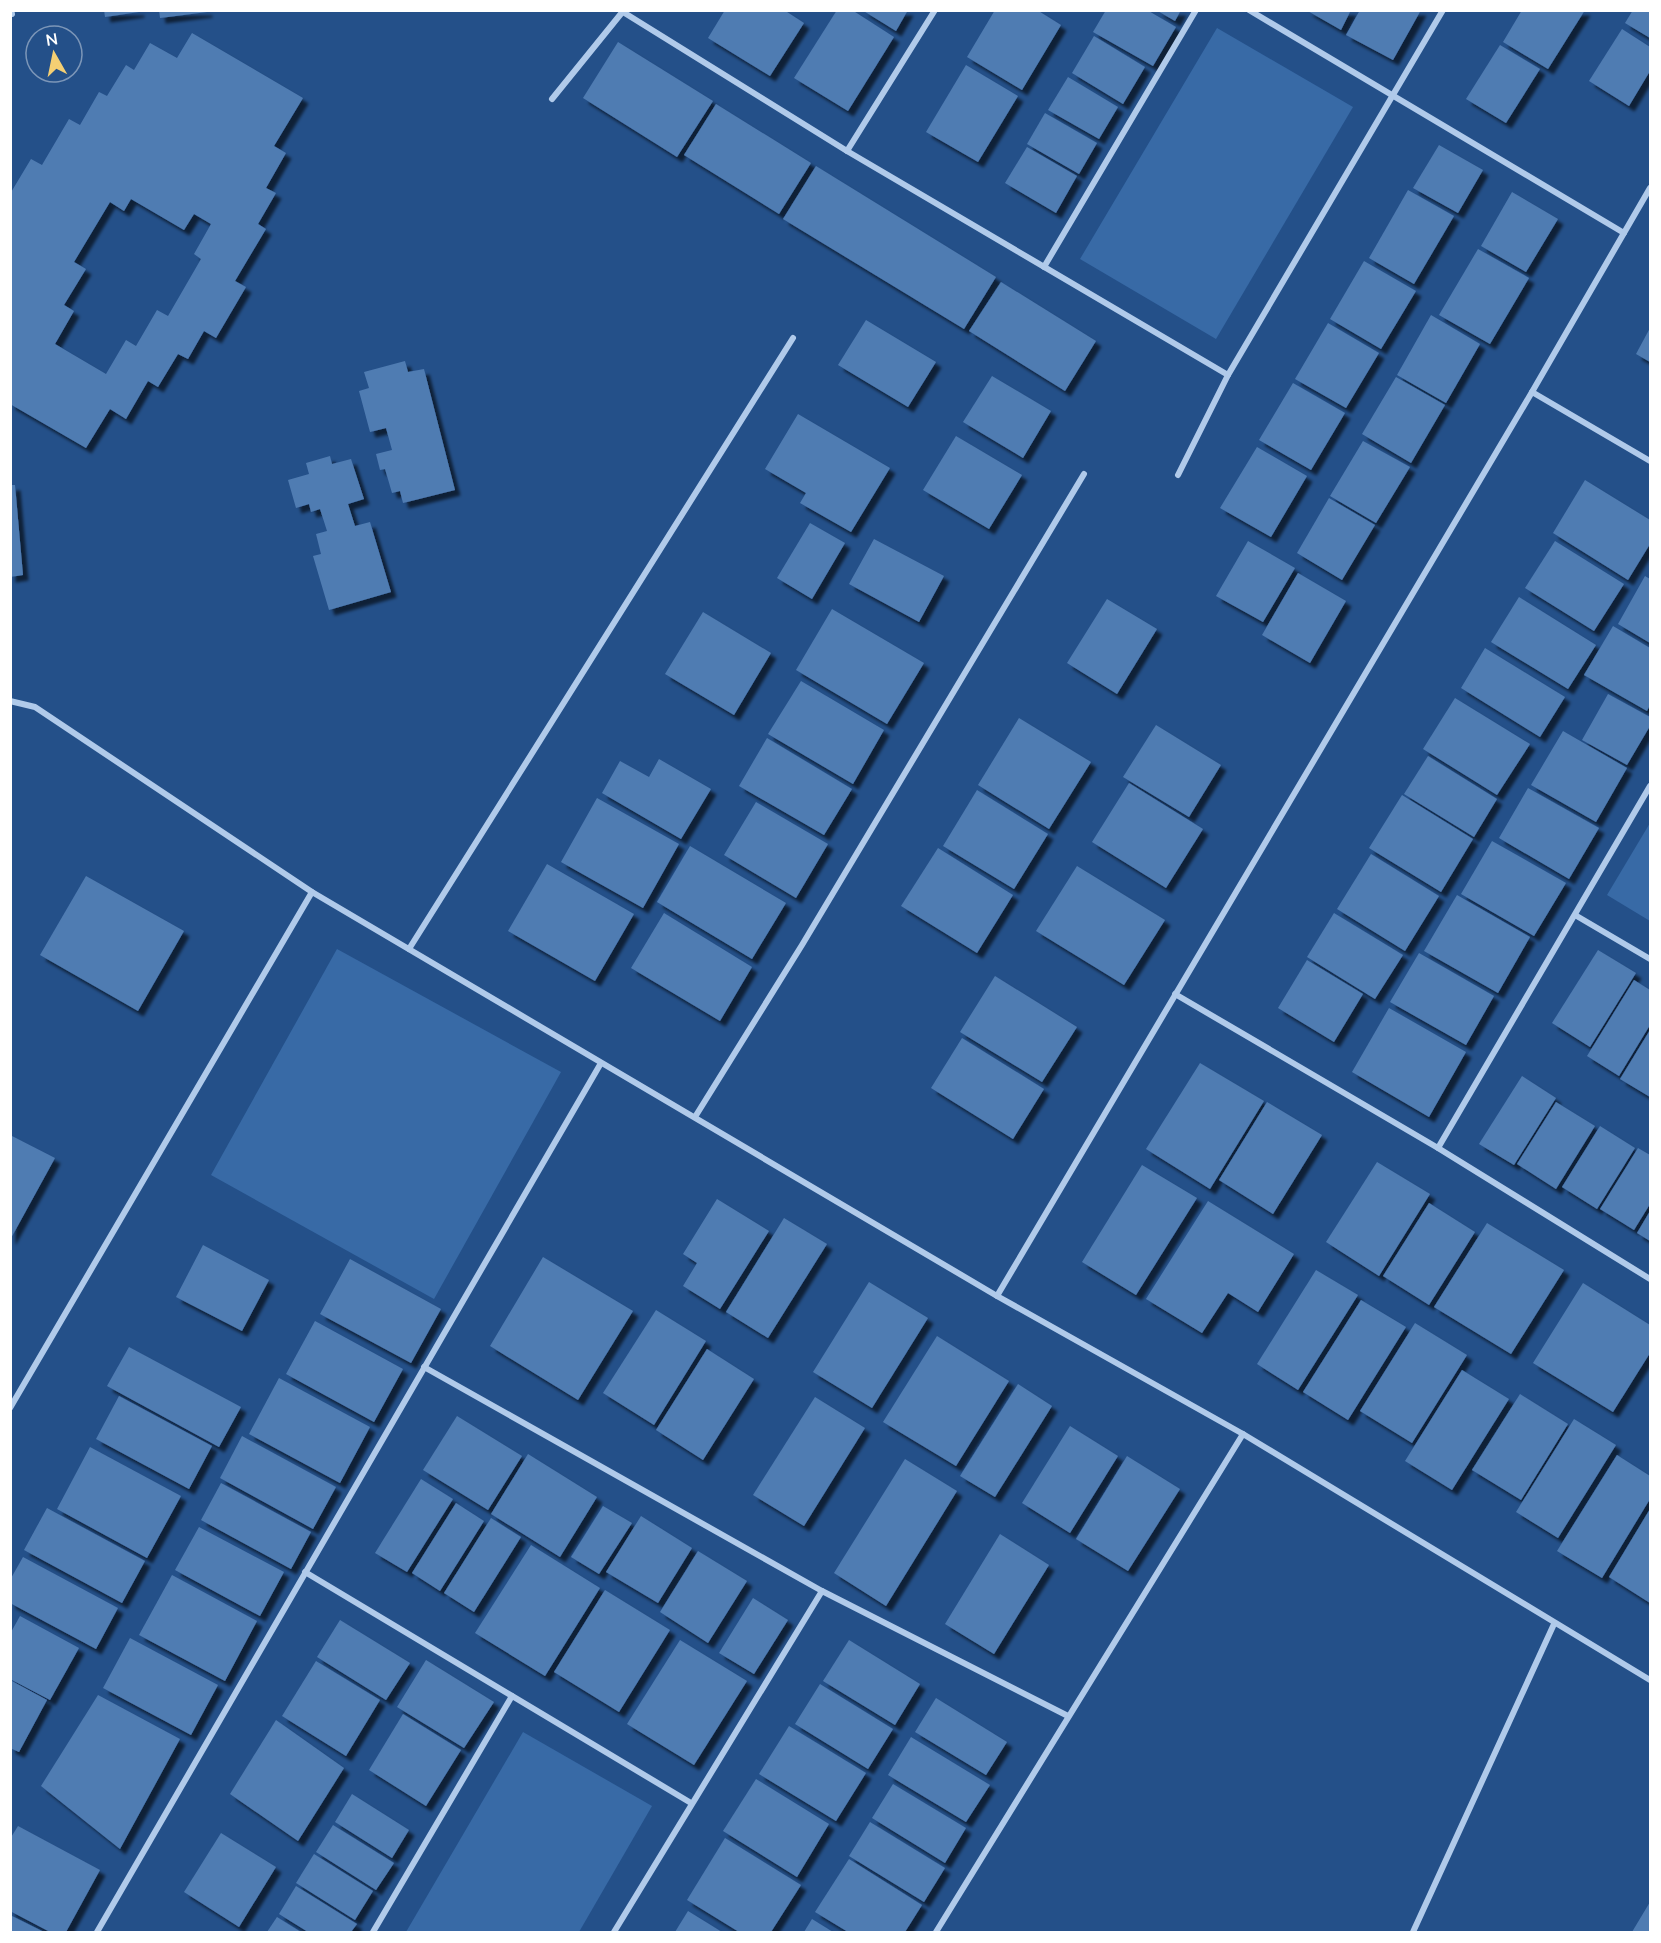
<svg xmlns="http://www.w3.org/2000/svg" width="1661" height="1943" viewBox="0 0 1661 1943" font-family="'Nunito Sans',sans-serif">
<defs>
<filter id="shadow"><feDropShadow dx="5.5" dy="5.5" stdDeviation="1.5" flood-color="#0009"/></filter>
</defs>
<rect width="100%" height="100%" fill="#245089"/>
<g fill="#386aa6">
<polygon points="1217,28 1353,107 1216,339 1080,259"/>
<polygon points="1650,823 1650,921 1607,895"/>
<polygon points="337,949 561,1072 434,1299 211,1175"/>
<polygon points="523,1732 652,1806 579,1932 406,1932"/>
</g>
<g fill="#507cb2" fill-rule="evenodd" filter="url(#shadow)">
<polygon points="104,10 139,10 139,12 105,17"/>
<polygon points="159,10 207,10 207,12 160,18"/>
<polygon points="725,10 784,10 804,23 770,76 708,38"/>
<polygon points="837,10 852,10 894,37 848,111 794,78"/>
<polygon points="862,10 908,10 896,31"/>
<polygon points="995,10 1037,10 1061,25 1022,90 967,57"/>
<polygon points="1106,10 1147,10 1176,27 1153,66 1093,32"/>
<polygon points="1156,10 1181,10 1175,21"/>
<polygon points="1306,10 1351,10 1341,30"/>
<polygon points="1360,10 1421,10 1393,60 1346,35"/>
<polygon points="1522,10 1585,10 1548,69 1503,42"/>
<polygon points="1633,10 1650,10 1650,38 1625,23"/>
<polygon points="1622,29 1650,47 1650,71 1629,106 1589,81"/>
<path d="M192 33 303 98 274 146 286 153 266 188 276 193 258 224 266 229 235 281 246 287 216 338 204 331 188 359 178 354 158 387 148 381 126 419 110 409 86 448 10 404V194L31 159 42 165 69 119 80 125 99 92 107 96 126 65 134 70 150 43 177 58ZM131 199 184 230 194 214 211 224 194 254 201 259 168 316 157 310 136 346 126 340 106 374 55 344 74 311 64 305 86 269 74 262 110 202 124 211Z"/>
<polygon points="1094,36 1145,67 1123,104 1072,73"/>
<polygon points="618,42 713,101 677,157 583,98"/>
<polygon points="1500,45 1540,69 1506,123 1466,99"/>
<polygon points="966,65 1018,96 978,162 926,132"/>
<polygon points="1068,77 1118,107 1099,139 1048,110"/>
<polygon points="716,104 811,163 779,214 684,155"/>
<polygon points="1045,113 1097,143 1079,174 1027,144"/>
<polygon points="1439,145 1483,170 1458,213 1413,188"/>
<polygon points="1027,147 1077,176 1056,213 1005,183"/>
<polygon points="816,166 996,277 964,329 783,219"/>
<polygon points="1408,190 1454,216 1414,284 1369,258"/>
<polygon points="1512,192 1558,219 1526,272 1481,246"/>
<polygon points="1478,249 1529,278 1490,344 1439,315"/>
<polygon points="1364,261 1416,291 1381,349 1330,319"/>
<polygon points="1001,282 1096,341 1065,391 969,331"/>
<polygon points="1431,315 1480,344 1446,403 1397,375"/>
<polygon points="866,320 936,362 908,407 838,365"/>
<polygon points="1328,323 1379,353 1346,408 1295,379"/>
<polygon points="1650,328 1650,362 1636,354"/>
<polygon points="405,361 408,372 424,369 455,490 403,503 400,491 392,493 385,469 380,470 376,454 392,450 386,428 370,432 359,391 369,388 364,372"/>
<polygon points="992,376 1051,411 1023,458 963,422"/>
<polygon points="1396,377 1445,405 1411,463 1362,434"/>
<polygon points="1293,383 1345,413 1311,470 1259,440"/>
<polygon points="798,414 890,468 851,532 800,503 806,493 765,469"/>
<polygon points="956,436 1022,475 989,529 923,490"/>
<polygon points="1363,441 1410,467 1376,523 1330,496"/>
<polygon points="1257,447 1307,476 1271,537 1220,508"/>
<polygon points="330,456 332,464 351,459 364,499 348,504 355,526 370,522 391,592 329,610 313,556 321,554 316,534 327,531 320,509 311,512 309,504 296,508 288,480 309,474 306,463"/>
<polygon points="1585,480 1650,520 1650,544 1628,580 1553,533"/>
<polygon points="10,485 15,485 23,575 10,577"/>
<polygon points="1329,498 1375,525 1342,580 1297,553"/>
<polygon points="810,523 845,543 812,599 777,578"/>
<polygon points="874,539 944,576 919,622 849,584"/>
<polygon points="1248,541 1295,568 1263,622 1216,596"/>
<polygon points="1555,541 1624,584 1594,631 1525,588"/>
<polygon points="1298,573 1346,601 1310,663 1262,635"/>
<polygon points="1645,576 1650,579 1650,643 1618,624"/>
<polygon points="1519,597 1596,645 1568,689 1491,642"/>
<polygon points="1107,599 1157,629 1117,694 1067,663"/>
<polygon points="832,609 924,663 887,724 796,670"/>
<polygon points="703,612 771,653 734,715 665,674"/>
<polygon points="1613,626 1650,648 1650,705 1647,711 1584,675"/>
<polygon points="1485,648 1565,697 1540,737 1461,688"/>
<polygon points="801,681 884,730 853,784 768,734"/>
<polygon points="1608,694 1650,717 1650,726 1627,765 1582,740"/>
<polygon points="1455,698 1530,744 1497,795 1423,749"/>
<polygon points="1019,718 1091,762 1049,829 978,785"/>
<polygon points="1156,725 1221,765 1189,817 1123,777"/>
<polygon points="1563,731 1627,768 1596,822 1531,785"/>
<polygon points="767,738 852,789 824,835 739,786"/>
<polygon points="1428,756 1497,799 1474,837 1404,794"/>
<polygon points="659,759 711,789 681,839 602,793 620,761 649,777"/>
<polygon points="1129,783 1203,829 1166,888 1092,842"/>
<polygon points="1528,788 1599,828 1569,879 1499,838"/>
<polygon points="977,790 1048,834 1014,889 943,846"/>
<polygon points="1402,795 1473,839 1441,892 1369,848"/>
<polygon points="597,798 679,844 643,908 561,862"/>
<polygon points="756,802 828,844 796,898 724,855"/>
<polygon points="1492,841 1566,883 1534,936 1461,894"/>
<polygon points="690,846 786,903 752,959 657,902"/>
<polygon points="938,848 1013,895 977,953 901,906"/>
<polygon points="1371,854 1439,896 1405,951 1337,909"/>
<polygon points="547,864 634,914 595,981 508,931"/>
<polygon points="1077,866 1165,920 1124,985 1036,931"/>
<polygon points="86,876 184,931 138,1011 40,955"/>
<polygon points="1457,895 1530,937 1498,993 1424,951"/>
<polygon points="664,913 752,967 720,1021 631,968"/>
<polygon points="1334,913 1403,955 1375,999 1307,957"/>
<polygon points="1598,950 1636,973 1590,1047 1552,1023"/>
<polygon points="1419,953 1494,996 1466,1045 1390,1002"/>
<polygon points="1307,960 1363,994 1334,1042 1278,1008"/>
<polygon points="995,976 1077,1027 1042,1082 960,1032"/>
<polygon points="1634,980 1650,990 1650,1025 1619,1076 1587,1056"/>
<polygon points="1389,1008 1466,1052 1429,1117 1352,1072"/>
<polygon points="1650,1030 1650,1097 1620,1079"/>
<polygon points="962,1038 1044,1089 1013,1139 931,1088"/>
<polygon points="1200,1063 1264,1101 1210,1189 1146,1149"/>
<polygon points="1522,1076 1556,1098 1514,1165 1479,1144"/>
<polygon points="1267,1102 1322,1135 1273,1214 1219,1180"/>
<polygon points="1556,1102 1595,1126 1556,1189 1517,1164"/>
<polygon points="1600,1126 1635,1148 1597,1209 1562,1187"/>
<polygon points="10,1135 55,1158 10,1240"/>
<polygon points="1638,1148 1650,1155 1650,1204 1634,1230 1600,1209"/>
<polygon points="1377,1162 1430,1194 1379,1276 1326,1242"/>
<polygon points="1142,1165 1197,1198 1136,1295 1082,1262"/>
<polygon points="717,1199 769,1231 720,1309 683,1286 697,1263 683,1254"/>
<polygon points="1208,1201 1294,1254 1258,1312 1228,1293 1202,1333 1146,1299"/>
<polygon points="1429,1203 1475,1232 1429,1305 1383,1276"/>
<polygon points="1650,1211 1650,1241 1637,1233"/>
<polygon points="784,1218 827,1244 768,1338 726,1312"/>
<polygon points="1487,1223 1564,1270 1511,1354 1434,1307"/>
<polygon points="203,1245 269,1280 242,1331 176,1297"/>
<polygon points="543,1257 633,1311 578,1400 490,1346"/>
<polygon points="350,1259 441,1309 411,1363 320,1314"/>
<polygon points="1316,1270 1358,1295 1298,1390 1257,1364"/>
<polygon points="869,1282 928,1318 872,1408 813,1372"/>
<polygon points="1583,1283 1650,1325 1650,1353 1613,1412 1533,1363"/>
<polygon points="1361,1300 1406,1327 1348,1420 1303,1392"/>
<polygon points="656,1310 706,1341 654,1425 603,1393"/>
<polygon points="315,1321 403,1369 374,1422 286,1374"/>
<polygon points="1415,1323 1467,1355 1412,1443 1360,1411"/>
<polygon points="937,1336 1009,1381 956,1466 883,1422"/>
<polygon points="129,1347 241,1407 219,1447 107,1386"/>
<polygon points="707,1349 754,1379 703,1460 656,1430"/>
<polygon points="1462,1370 1509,1399 1452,1490 1405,1461"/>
<polygon points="279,1378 370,1427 340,1483 249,1434"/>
<polygon points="1018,1384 1052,1406 995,1497 960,1476"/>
<polygon points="1520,1394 1568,1424 1521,1500 1472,1470"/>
<polygon points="119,1396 212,1446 189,1489 96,1439"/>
<polygon points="815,1397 865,1428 804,1526 753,1495"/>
<polygon points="457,1416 522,1456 488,1510 423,1470"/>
<polygon points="1574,1419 1616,1445 1558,1538 1516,1512"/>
<polygon points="1070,1426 1118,1456 1070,1533 1022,1503"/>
<polygon points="242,1436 336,1487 313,1529 220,1478"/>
<polygon points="90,1447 181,1496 147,1558 57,1509"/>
<polygon points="528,1454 597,1497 560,1557 491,1514"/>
<polygon points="1617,1455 1650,1476 1650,1499 1602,1578 1557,1551"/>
<polygon points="1127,1456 1180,1489 1128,1571 1076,1539"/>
<polygon points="905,1459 957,1491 886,1606 834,1573"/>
<polygon points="421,1479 453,1499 407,1572 375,1553"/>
<polygon points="221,1483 311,1532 291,1569 201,1520"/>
<polygon points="456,1503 484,1521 440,1591 412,1573"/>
<polygon points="603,1506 632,1523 599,1574 571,1557"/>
<polygon points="47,1508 145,1561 122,1603 24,1550"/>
<polygon points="1650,1509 1650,1603 1609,1577"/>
<polygon points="641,1516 692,1548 658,1603 606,1572"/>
<polygon points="491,1518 521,1537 474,1612 444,1593"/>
<polygon points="199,1527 284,1572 260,1616 175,1570"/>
<polygon points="1000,1534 1049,1565 994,1654 945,1624"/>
<polygon points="531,1545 600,1588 545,1676 475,1633"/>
<polygon points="698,1551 747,1581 708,1643 660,1612"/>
<polygon points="23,1557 118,1608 96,1649 10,1603 10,1580"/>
<polygon points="172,1575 257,1621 225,1681 139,1635"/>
<polygon points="605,1590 670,1630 619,1712 554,1672"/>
<polygon points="753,1598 788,1620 754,1674 719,1653"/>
<polygon points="20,1616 79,1648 50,1700 10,1679 10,1634"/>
<polygon points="340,1620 410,1663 386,1700 317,1657"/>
<polygon points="130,1638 218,1685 191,1735 103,1688"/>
<polygon points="680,1640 747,1681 694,1765 627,1724"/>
<polygon points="849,1640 920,1684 895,1725 823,1681"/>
<polygon points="426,1660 494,1702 464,1748 397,1707"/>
<polygon points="316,1661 380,1700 346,1756 282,1716"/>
<polygon points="10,1680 47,1700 19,1752 10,1748"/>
<polygon points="820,1684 893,1729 868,1769 795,1724"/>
<polygon points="98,1695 180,1739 120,1849 41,1786"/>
<polygon points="936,1698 1007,1742 986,1775 915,1732"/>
<polygon points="403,1714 461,1750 426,1806 369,1770"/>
<polygon points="276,1720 344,1768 298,1841 230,1794"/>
<polygon points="789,1726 866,1773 836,1821 759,1774"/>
<polygon points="911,1737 990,1785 966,1822 888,1775"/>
<polygon points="756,1779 829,1824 797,1877 723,1831"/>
<polygon points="893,1784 966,1828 945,1863 872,1818"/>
<polygon points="352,1794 409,1830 392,1858 335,1822"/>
<polygon points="870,1822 945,1868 924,1902 849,1856"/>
<polygon points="333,1825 394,1863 376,1890 316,1852"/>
<polygon points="18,1826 100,1870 66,1932 50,1932 10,1911 10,1839"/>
<polygon points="221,1833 276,1867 239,1927 184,1892"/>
<polygon points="725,1838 801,1885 771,1932 739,1932 687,1900"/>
<polygon points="314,1854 373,1891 355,1920 296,1883"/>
<polygon points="849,1859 922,1905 905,1932 848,1932 815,1912"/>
<polygon points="296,1886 357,1924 351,1932 308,1932 279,1914"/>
<polygon points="1650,1902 1650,1932 1632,1932"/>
<polygon points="688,1911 722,1932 675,1932"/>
<polygon points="10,1915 44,1932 10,1932"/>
<polygon points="277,1917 301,1932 267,1932"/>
<polygon points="812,1919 833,1932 804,1932"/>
</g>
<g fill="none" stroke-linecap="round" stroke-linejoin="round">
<g stroke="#b0caea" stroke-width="6">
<polyline points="11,10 12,14"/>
<polyline points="1249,10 1624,233"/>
<polyline points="623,12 847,151 1228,375"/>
<polyline points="552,99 624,10"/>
<polyline points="847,151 935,10"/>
<polyline points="1044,267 1196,10"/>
<polyline points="1532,392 1650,461"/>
<polyline points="1178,475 1228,375 1443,10"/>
<polyline points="10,701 35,707 312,892 997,1296 1243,1434 1650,1680"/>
<polyline points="1575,915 1650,959"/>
<polyline points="409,949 793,338"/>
<polyline points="1175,994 1438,1148 1650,1279"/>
<polyline points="695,1117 802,945 1084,474"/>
<polyline points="1438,1148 1650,786"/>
<polyline points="997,1296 1532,392 1650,188"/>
<polyline points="424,1367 822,1591 1068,1716"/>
<polyline points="10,1408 312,892"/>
<polyline points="305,1572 691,1803"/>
<polyline points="97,1932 601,1063"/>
<polyline points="373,1932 512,1696"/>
<polyline points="614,1932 822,1591"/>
<polyline points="936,1932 1243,1434"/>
<polyline points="1413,1932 1554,1624"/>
</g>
</g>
<rect width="1661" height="1943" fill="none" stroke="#ffffff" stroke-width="24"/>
<g transform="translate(54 54) rotate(351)"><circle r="28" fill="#245089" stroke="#7c96b8" stroke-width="1.5"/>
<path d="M0-4.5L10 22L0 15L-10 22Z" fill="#f4cf73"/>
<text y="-9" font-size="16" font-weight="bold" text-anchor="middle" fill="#ffffff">N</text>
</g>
</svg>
